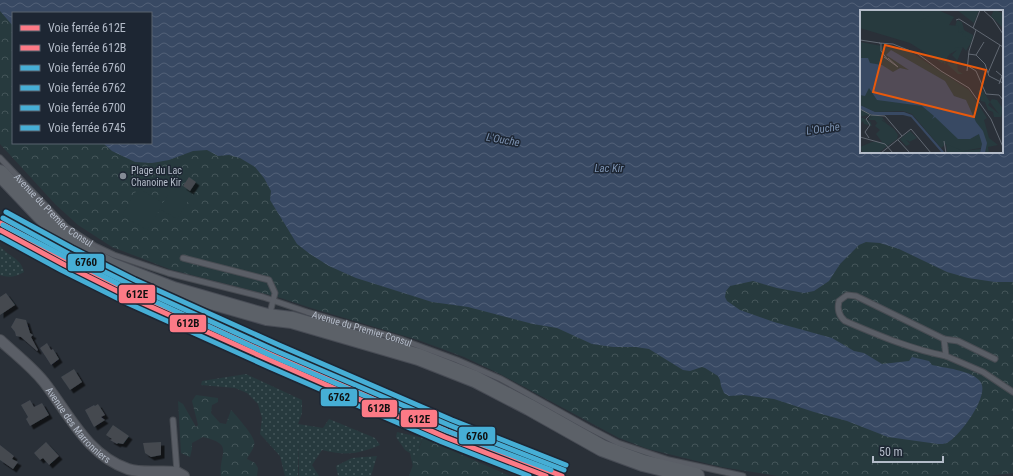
<svg xmlns="http://www.w3.org/2000/svg" width="1013" height="476" viewBox="0 0 1013 476" font-family="'Roboto Condensed',sans-serif">
<defs>
<pattern id="grass-dots" width="8" height="8" patternUnits="userSpaceOnUse"><rect width="8" height="8" fill="#273a3e"/><path d="M2 2h.1M6 6h.1" fill="none" stroke="#445559" stroke-width="1.8" stroke-linecap="round"/></pattern>
<pattern id="forest-crowns" width="20" height="18" patternUnits="userSpaceOnUse"><rect width="20" height="18" fill="#273a3e"/><path d="M2 6a3 3 0 1 1 6 0M12 15a3 3 0 1 1 6 0" fill="none" stroke="#445559"/></pattern>
<pattern id="water-waves" width="16" height="10" patternUnits="userSpaceOnUse"><rect width="16" height="10" fill="#384963"/><path d="M0 5q4-4 8 0t8 0" fill="none" stroke="#526178"/></pattern>
<filter id="shadow"><feDropShadow dx="3.5" dy="3.5" stdDeviation="0" flood-color="#0009"/></filter>
</defs>
<rect width="100%" height="100%" fill="#2a3038"/>
<g fill="url(#grass-dots)">
<path d="M0 246C9 257 21 258 24 272 16 277 8 278 0 275Z"/>
<path d="M246 374 302 400V413L298 424 323 428 329 419 375 438 380 445C359 454 345 456 322 450L312 465 319 476H299L298 441V476H285L280 456 260 434 262 418 258 404 247 393 235 388 201 385 202 381Z"/>
<polygon points="397,432 423,438 419,448 422,457 409,476 413,467 410,453 405,450 396,437"/>
<polygon points="377,456 371,476 338,476 336,466 352,458"/>
</g>
<g fill="url(#forest-crowns)" fill-rule="evenodd">
<path d="M0 0H1013V473L989 476H778L721 467 648 449 619 438 500 374 464 357 418 340 311 308 281 298 172 270 112 247 78 225 55 204 0 144ZM861 11H1002V152H861ZM13 13H151V143H13Z"/>
<path d="M196 395 218 398V402L212 405 211 413 220 423 226 424 231 410C236 415 253 435 254 441 256 447 249 454 247 459L255 463 258 468 257 476H221C218 453 236 445 203 437L192 443V449L190 457 181 453 178 401 183 404 196 427 198 425 192 401Z"/>
<polygon points="423,438 510,476 409,476"/>
</g>
<polygon fill="#273a3e" points="176,182 193,193 177,219 160,209 147,230 122,215 138,188 163,203"/>
<path fill="url(#water-waves)" fill-rule="evenodd" d="M0 0H1013V282H995L968 278 947 272 899 249 880 243 866 242 859 245 840 264 829 281 814 291 804 293 777 288 753 281 730 286 726 291 725 297 727 301 740 310 774 322 832 338 854 351 864 353 882 364 909 361 912 357 929 361 932 365C945 368 969 370 979 380 993 392 960 436 947 443 944 444 941 444 938 444L888 437 847 421 814 412 774 399 744 395 729 396 724 393 721 386 720 380 718 376 705 368 702 367 690 371 683 370 649 349 636 347H613L592 344 557 328 533 324 468 307 432 302 356 278 329 266 310 254 297 244 270 200 271 191 264 178 255 167 240 158 229 155 218 156 207 150 193 151 169 160 152 163 135 162 112 151 103 143H151V13H13V26L0 11ZM861 11H1002V152H861Z"/>
<g fill="#444950" filter="url(#shadow)">
<polygon points="189,177 196,182 190,191 183,186"/>
<polygon points="6,293 15,305 0,315 0,297"/>
<polygon points="16,318 26,320 30,333 33,335 31,337 38,350 37,351 21,337 16,336 15,332 11,327"/>
<polygon points="47,343 51,350 53,349 59,359 51,365 40,348"/>
<polygon points="74,369 82,382 70,390 61,377"/>
<polygon points="30,400 34,407 42,403 49,415 30,426 26,419 28,417 21,405"/>
<polygon points="98,404 105,415 101,417 105,420 94,427 85,410 94,405 95,406"/>
<polygon points="113,425 129,436 123,444 118,443 117,444 110,440 112,439 106,435"/>
<polygon points="46,442 59,456 49,465 43,458 40,460 34,453"/>
<polygon points="161,442 161,455 151,457 145,453 143,443"/>
<polygon points="0,445 14,456 12,459 18,462 13,469 0,460"/>
</g>
<g fill="none" stroke-linecap="round" stroke-linejoin="round">
<defs>
<g id="lane">
<path id="s1" d="M0 158 66 227 95 246 114 255 168 273 263 297 307 312 400 339 457 360 501 379 589 428 618 443 669 460 743 476"/>
<polyline points="183,258 269,280 275,293 271,309"/>
<polyline points="944,339 946,356 983,372 1013,392"/>
<path d="M946 356C910 349 878 335 845 321 839 316 837 309 839 301L847 295 856 296 944 339 958 341 995 359"/>
<polyline points="173,420 177,472"/>
</g>
<g id="street">
<path id="s2" d="M0 340C15 354 31 366 44 382 69 414 87 455 128 469 143 474 161 470 177 472L184 476"/>
</g>
<polyline id="primary" points="0,173 40,215 60,234 96,258 111,266 173,290 267,317 292,320 419,357 475,379 529,407 602,448 643,463 696,476"/>
</defs>
<use href="#lane" stroke="#484c53" stroke-width="7"/>
<use href="#street" stroke="#484c53" stroke-width="12"/>
<use href="#primary" stroke="#484c55" stroke-width="18"/>
<use href="#lane" stroke="#5a5e66" stroke-width="5"/>
<use href="#street" stroke="#5a5e66" stroke-width="10"/>
<use href="#primary" stroke="#5c6168" stroke-width="16"/>
<defs>
<polyline id="rail-1" points="0,223 66,259 130,291 274,356 447,431 562,476"/>
<polyline id="rail-2" points="0,230 63,264 127,296 272,361 445,437 546,476"/>
<polyline id="rail-3" points="3,218 69,254 133,286 276,351 449,425 564,470"/>
<polyline id="rail-4" points="0,237 61,270 125,302 269,367 442,442 529,476"/>
<polyline id="rail-5" points="6,212 72,248 135,280 279,345 452,420 566,465"/>
<polyline id="rail-6" points="3,225 128,289 272,356 447,431 551,470"/>
</defs>
<use href="#rail-1" stroke="#1d2633" stroke-width="8"/>
<use href="#rail-2" stroke="#1d2633" stroke-width="8"/>
<use href="#rail-3" stroke="#1d2633" stroke-width="8"/>
<use href="#rail-4" stroke="#1d2633" stroke-width="8"/>
<use href="#rail-5" stroke="#1d2633" stroke-width="8"/>
<use href="#rail-6" stroke="#1d2633" stroke-width="8"/>
<use href="#rail-1" stroke="#fc7a86" stroke-width="5"/>
<use href="#rail-2" stroke="#fc7a86" stroke-width="5"/>
<use href="#rail-3" stroke="#46aed5" stroke-width="5"/>
<use href="#rail-4" stroke="#46aed5" stroke-width="5"/>
<use href="#rail-5" stroke="#46aed5" stroke-width="5"/>
<use href="#rail-6" stroke="#46aed5" stroke-width="5"/>
</g>
<circle fill="#848b96" stroke="#1d2633" stroke-width="1.5" cx="123" cy="176" r="4"/>
<g text-anchor="middle" dominant-baseline="central" stroke-width="3" stroke-linejoin="round" paint-order="stroke">
<g font-size="10" fill="#b4bcc9" stroke="#1d2633" text-anchor="start">
<text x="131" y="170">Plage du Lac<tspan x="131" dy="12">Chanoine Kir</tspan></text>
</g>
<g font-size="10" fill="#b4bcc9" stroke="#1d2633">
<text stroke="none"><textPath href="#s1" startOffset="75">Avenue du Premier Consul</textPath></text>
<text stroke="none"><textPath href="#s1" startOffset="410">Avenue du Premier Consul</textPath></text>
<text stroke="none"><textPath href="#s2" startOffset="116">Avenue des Marronniers</textPath></text>
</g>
<g font-size="11" font-style="italic" fill="#7c92b1" stroke="#1d2633">
<text transform="translate(823 129) rotate(-8)">L'Ouche</text>
<text transform="translate(503 140) rotate(10)">L'Ouche</text>
<text x="609" y="168">Lac Kir</text>
</g>
</g>
<g transform="translate(860 10)">
<rect width="143" height="143" fill="#2a3038"/>
<path d="M78 0 93 8 88 15 94 20 97 10 102 12 104 20 113 25 112 31 56 10ZM76 37H103L97 51 98 61 103 64H98L87 54 91 49 90 54H93L94 50 96 52 97 50 92 45 97 40 88 45 85 55ZM118 80 123 81 130 92 128 95 139 104 130 92 132 89 137 90 143 99 141 107H134L133 102 128 100 125 92 121 91ZM50 121 57 128 49 132V131L46 130 50 134 46 136 40 129ZM86 133 103 141 121 139 120 143H87Z" fill="#273a3e"/>
<path d="M0 0H78L94 7 89 15 98 16 99 23 104 21 102 25 112 31 106 41 103 37 95 38 82 53 50 33 0 18ZM134 0 143 3V18L131 6ZM0 32 49 41 109 80 127 108 124 110 129 128 138 135 128 137 129 143H125L126 137 103 141 86 134 81 138 52 104 43 101 15 102 0 95ZM0 99 22 107 28 116 23 110 17 113 15 110H9V107L13 108 7 105 0 107 10 111 12 116 4 114 3 111 0 114Z" fill="#273a3e"/>
<path d="M97 0H119L114 13Z" fill="#273a3e"/>
<path d="M61 1 64 5H70L57 13V5ZM20 109 34 119 38 125 37 129 18 143H3L0 137 12 132H22L16 124 20 120 15 116Z" fill="#273a3e"/>
<path d="M31 40 85 71 94 86 106 90 116 112 123 121 127 133 125 143H120L122 134 119 124 110 129H98L75 107 72 109 74 106 62 96 17 90 9 78 5 86 0 85V48H8L10 53 22 55 33 62 40 58 49 60 26 45ZM0 95 15 102H44L52 105 85 143H82L51 107 43 105H13L0 99Z" fill="#384963"/>
<path fill="none" stroke="#616872" stroke-width="1" d="M123 0 133 9 143 24M96 10 99 9 143 37M113 18 120 0M0 30 20 33M19 33 33 34 58 44 81 61 109 78 131 109 143 137M21 33V41L28 50M108 44 116 45 125 54 129 66 143 73M116 45 124 32M24 47 38 57 28 48M108 56 116 61 126 84 139 85 143 90M107 61 109 41 116 20M136 61 142 66 139 74M128 63 140 35M0 99 11 105 25 106 42 126M0 127 25 134 33 143M9 128 5 122 10 115 6 109 10 105M38 130 50 143M84 131 86 143M21 143 51 119 71 143"/>
<path fill="#e8590c" fill-opacity="0.15" stroke="#e8590c" stroke-width="2" d="M25 35 126 60 114 107 13 82Z"/>
<rect width="143" height="143" fill="none" stroke="#b4bcc9" stroke-width="2"/>
</g>
<g stroke="#1d2633" stroke-width="1.5">
<rect x="67" y="253" width="38" height="19" rx="4" fill="#46aed5"/>
<rect x="118" y="284" width="38" height="20" rx="4" fill="#fc7a86"/>
<rect x="169" y="314" width="38" height="19" rx="4" fill="#fc7a86"/>
<rect x="320" y="388" width="38" height="19" rx="4" fill="#46aed5"/>
<rect x="361" y="399" width="37" height="19" rx="4" fill="#fc7a86"/>
<rect x="400" y="409" width="38" height="19" rx="4" fill="#fc7a86"/>
<rect x="458" y="426" width="38" height="19" rx="4" fill="#46aed5"/>
</g>
<g font-size="11" text-anchor="middle" font-weight="bold" fill="#111">
<text x="86" y="266">6760</text>
<text x="137" y="298">612E</text>
<text x="188" y="327">612B</text>
<text x="339" y="401">6762</text>
<text x="379" y="412">612B</text>
<text x="419" y="423">612E</text>
<text x="477" y="440">6760</text>
</g>
<rect x="12" y="12" width="140" height="132" fill="#1d2633" stroke="#59626f"/>
<rect x="20" y="25" width="20" height="6" fill="#fc7a86" stroke="#59626f"/>
<text x="48" y="32" font-size="12" fill="#b4bcc9">Voie ferrée 612E</text>
<rect x="20" y="45" width="20" height="6" fill="#fc7a86" stroke="#59626f"/>
<text x="48" y="52" font-size="12" fill="#b4bcc9">Voie ferrée 612B</text>
<rect x="20" y="65" width="20" height="6" fill="#46aed5" stroke="#59626f"/>
<text x="48" y="72" font-size="12" fill="#b4bcc9">Voie ferrée 6760</text>
<rect x="20" y="85" width="20" height="6" fill="#46aed5" stroke="#59626f"/>
<text x="48" y="92" font-size="12" fill="#b4bcc9">Voie ferrée 6762</text>
<rect x="20" y="105" width="20" height="6" fill="#46aed5" stroke="#59626f"/>
<text x="48" y="112" font-size="12" fill="#b4bcc9">Voie ferrée 6700</text>
<rect x="20" y="125" width="20" height="6" fill="#46aed5" stroke="#59626f"/>
<text x="48" y="132" font-size="12" fill="#b4bcc9">Voie ferrée 6745</text>
<path d="M873 456v6h70v-6" fill="none" stroke="#b4bcc9" stroke-width="2"/>
<text x="879" y="456" font-size="12" fill="#b4bcc9" stroke="#1d2633" stroke-width="3" paint-order="stroke">50 m</text>
</svg>
